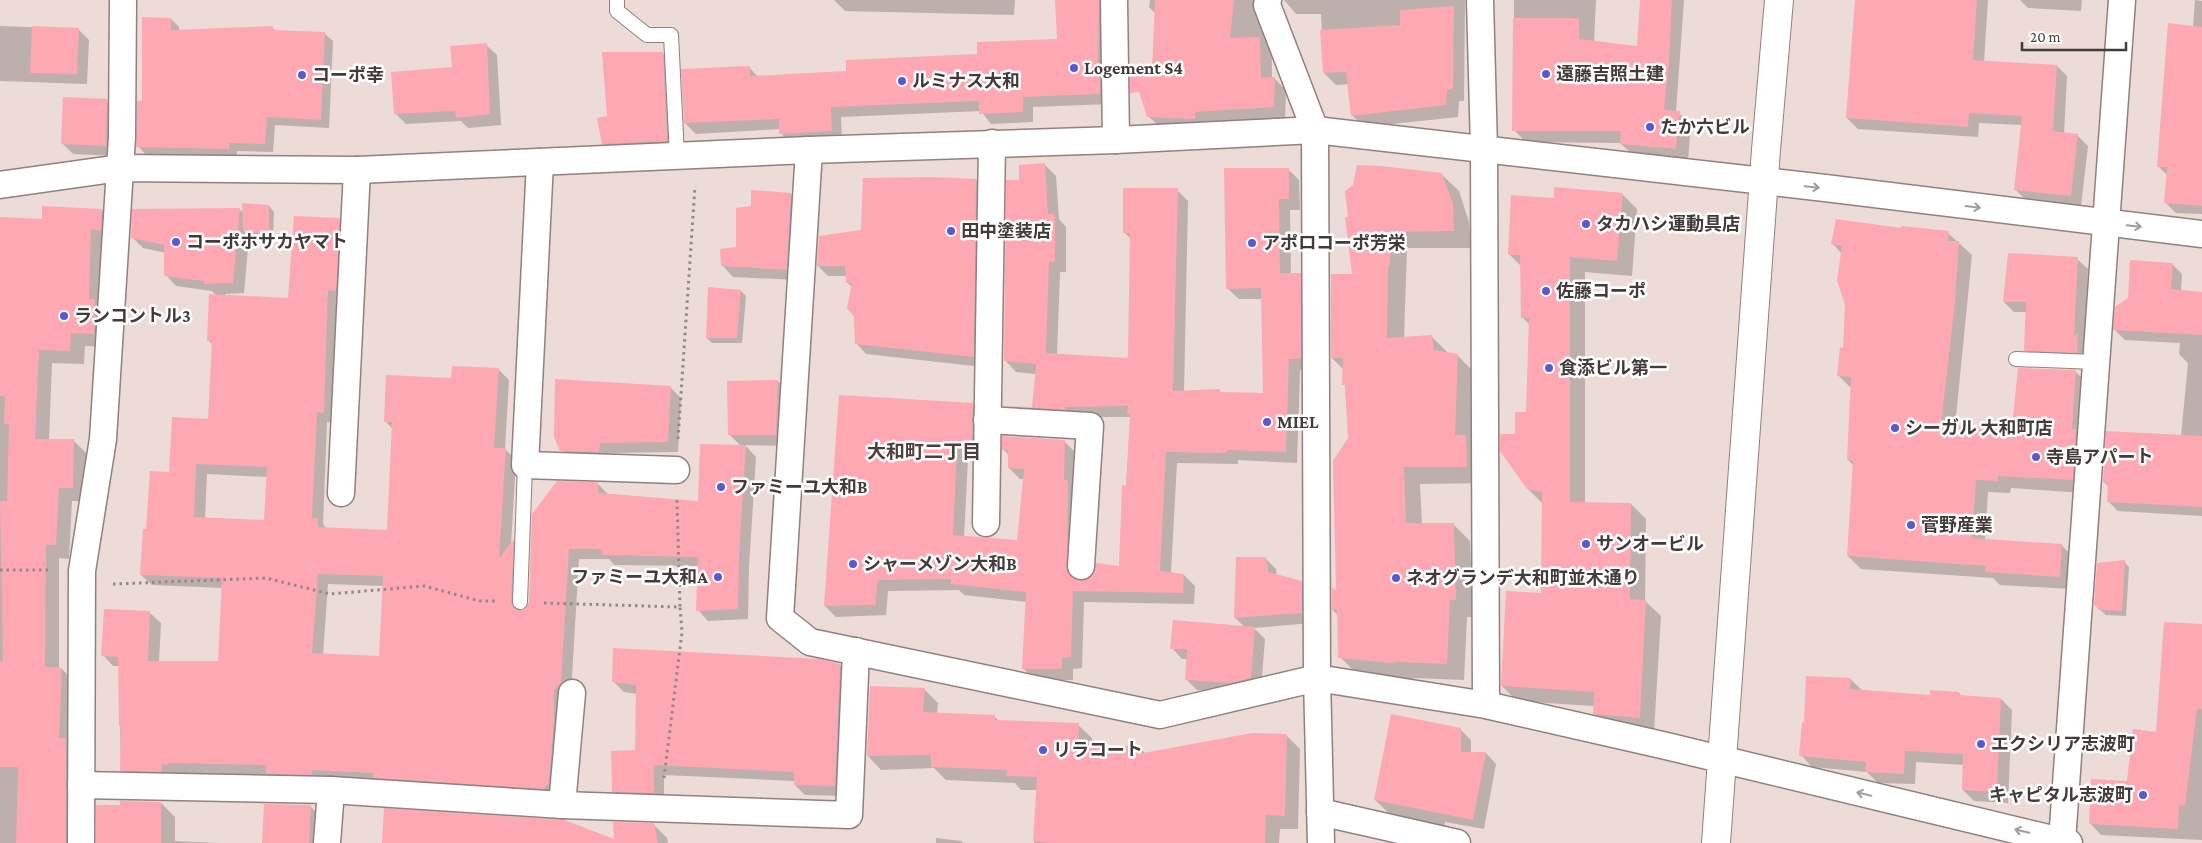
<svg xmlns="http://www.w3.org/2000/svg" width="2202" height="843" viewBox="0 0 2202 843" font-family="'Crimson Pro','Noto Sans JP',serif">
<rect width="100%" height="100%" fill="#ecdbd7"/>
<g fill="#0003" fill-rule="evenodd">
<polygon points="834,0 1015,0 1014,15 845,11"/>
<polygon points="1057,0 1111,0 1110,104 1033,107 1033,122 991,124 981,111 841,117 842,141 791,144 781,133 781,129 696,134 685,123 749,67 758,77 847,72 978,56 1059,40"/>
<polygon points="1150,0 1271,0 1272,78 1274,78 1286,90 1285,119 1161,128 1148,116 1153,71 1155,13 1149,7"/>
<polygon points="1284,0 1465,0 1464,101 1459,101 1458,117 1364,127 1352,115 1349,84 1336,85 1324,73 1321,14 1296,14"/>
<polygon points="1514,0 1596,0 1594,42 1639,47 1641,0 1684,0 1676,112 1679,113 1691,125 1688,160 1633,155 1620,143 1526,142 1514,130"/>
<polygon points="1856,0 1988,0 1984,62 2057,66 2067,76 2064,134 2077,135 2088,146 2081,206 2026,200 2015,189 2022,125 1979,123 1978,137 1858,129 1847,118"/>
<polygon points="2020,0 2082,0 2081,11 2028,8"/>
<polygon points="2195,0 2202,1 2202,214 2176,213 2166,203 2168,176 2158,166 2193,27"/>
<polygon points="171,19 179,27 179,31 272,28 276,31 324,33 333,41 329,128 275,125 273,152 237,151 237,157 146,155 138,146 143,102"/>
<polygon points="0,26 78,29 89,40 87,84 0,81"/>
<polygon points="486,45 497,55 501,125 468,128 461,121 406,124 395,113"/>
<polygon points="662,53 673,63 677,151 614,154 603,144 609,117"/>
<polygon points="107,101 117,111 117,156 73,154 62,143"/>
<polygon points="1045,165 1056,176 1059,219 1066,227 1066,272 1060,272 1057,355 1129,359 1132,240 1124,232 1177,190 1188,201 1184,392 1264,394 1262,299 1239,299 1227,288 1288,169 1299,180 1300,210 1290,210 1291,274 1300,274 1311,286 1312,370 1300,370 1297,463 1238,460 1238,464 1177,463 1171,573 1184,575 1195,586 1194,604 1084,602 1082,668 1073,669 1073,680 1035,680 1024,669 1027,602 964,595 959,590 888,591 886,615 836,617 825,606 972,404 984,416 983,459 968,459 964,537 1019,541 1024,479 1020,479 1009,468 1009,455 1003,449 1064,441 1075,452 1079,493 1078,581 1120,567 1131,417 1016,417 1006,407 1033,408 1036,374 1016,372 1005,360 1021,181"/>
<polygon points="1441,174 1459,191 1469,222 1471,248 1407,248 1404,338 1432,337 1449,354 1457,355 1474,372 1483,483 1420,484 1422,524 1453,524 1470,541 1473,617 1467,617 1464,680 1414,678 1410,680 1357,674 1340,657 1338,615 1333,610 1338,591 1349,438 1344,370 1332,358 1353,275 1346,219"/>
<polygon points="976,180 986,190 983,367 866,354 856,343 852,287 847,282 847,276 828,276 818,266"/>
<polygon points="790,194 801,204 797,280 733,277 723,266 737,248 752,207"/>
<polygon points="1622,194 1637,209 1632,276 1585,272 1585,503 1631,504 1646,519 1645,601 1661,616 1654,732 1609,728 1594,713 1594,706 1517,701 1502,686 1542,595 1543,504 1528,489 1516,435 1527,414 1530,325 1522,317 1522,267 1509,254 1555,199"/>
<path d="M269 206 274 212 273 238 249 237 244 293 225 294V296L289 299 339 219 350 230 334 423 327 422 323 524 327 529 388 532 393 429 385 421 452 379 498 369 509 380 505 449 516 460 511 545 514 541 524 551 521 611H525L598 484 608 494 699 502 741 446 729 434 778 381 788 392 786 446 745 445 756 457 749 567 748 619 708 621 698 610 699 566 614 565 609 559H579L571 693 559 794 278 784 269 775 178 773V775L132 781 121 770 119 666H113L103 655 105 611 150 613 161 623 159 662H219L223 588 152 585 141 575 148 531 170 473 209 420 213 345 208 340 217 296 212 291 176 286 166 275V253L143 248 132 237 240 210 244 214ZM207 474 268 477 266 521 205 518ZM328 584 384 586 380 657 323 655Z"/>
<polygon points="102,210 116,224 107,347 85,346 84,364 52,363 49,440 73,440 87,454 87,501 72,501 69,559 59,558 59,669 62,669 75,683 79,843 0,843 0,218 43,220"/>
<polygon points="1902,230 1948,233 1972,255 1955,427 2013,428 2075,371 2088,384 2085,493 2011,488 2010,493 1988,492 1985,540 2061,545 2074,558 2072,589 2000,585 1993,578 1861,569 1848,556 1854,466 1848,460 1852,389 1838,375 1844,349 1846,305 1842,254 1833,244"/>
<polygon points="2077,259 2088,269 2084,342 2088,345 2087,363 2036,361 2025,350 2027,312 2014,312 2004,302"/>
<polygon points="2172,264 2182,274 2181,291 2202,293 2202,516 2118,511 2108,501 2109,487 2104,482 2181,436 2188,363 2179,354 2180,343 2125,340 2115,330"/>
<polygon points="741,291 746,296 742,343 712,343 707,338"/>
<polygon points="670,387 681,398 678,452 610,453 609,463 572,461 562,450"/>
<polygon points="1265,558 1276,569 1277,576 1301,582 1312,593 1312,623 1254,628 1265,639 1261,689 1241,693 1197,690 1186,679 1187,659 1182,659 1172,648 1245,627 1235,618"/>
<polygon points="2124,562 2129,567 2126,616 2106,615 2100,610"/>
<polygon points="2202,625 2202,840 2101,835 2090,823 2128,782 2158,733"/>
<polygon points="840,665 850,675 845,796 805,795 795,785 795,781 664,775 664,803 624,801 613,791 636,752 637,694 624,692 614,682"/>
<polygon points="1850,679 1862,690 1931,697 1959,693 1962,697 2001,699 2012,710 2008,803 1974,801 1963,790 1964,765 1916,762 1915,784 1878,783 1867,772 1812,767 1801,755"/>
<polygon points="925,690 938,703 937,714 994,716 1000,722 1078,725 1092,738 1092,749 1138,746 1146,754 1286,735 1300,749 1298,829 1280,829 1279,843 1034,843 1037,790 1021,790 1015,783 946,780 934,768 881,770 868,756"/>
<polygon points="1460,729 1471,740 1471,753 1486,753 1496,764 1484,829 1445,822 1444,832 1399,822 1375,800"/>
<polygon points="161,803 175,817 175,841 220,843 96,843 97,806"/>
<polygon points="310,806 324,820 323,843 263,843"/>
<polygon points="653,824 667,838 668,843 384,843 615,840"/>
<polygon points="936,838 962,841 963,843 936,843"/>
</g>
<g fill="#fea8b3" fill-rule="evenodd">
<polygon points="1055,0 1099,0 1098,65 1100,65 1100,94 1023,97 1023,112 979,114 979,101 831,107 832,131 779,134 779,119 684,123 681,69 750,66 750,76 846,71 846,60 977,54 977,42 1057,39"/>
<polygon points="1155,0 1234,0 1230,38 1260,37 1261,78 1275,77 1274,107 1195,112 1195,119 1147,117 1139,92 1130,93 1130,68 1152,70"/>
<polygon points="1640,0 1672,0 1669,62 1664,110 1680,111 1676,149 1620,144 1621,131 1512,131 1513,18 1579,18 1579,39 1637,46"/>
<polygon points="1855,0 1977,0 1973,60 2057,65 2053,131 2078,134 2071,196 2014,190 2022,116 1969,113 1968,127 1846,118"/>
<polygon points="1454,6 1453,89 1447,90 1446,105 1351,116 1346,72 1323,73 1320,30 1400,25 1400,10"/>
<polygon points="142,17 171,18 171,30 273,26 272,30 325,32 321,120 267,117 265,144 229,143 229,149 136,147 137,101 142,101"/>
<polygon points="2168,23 2202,27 2202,206 2164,203 2167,167 2157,167"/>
<polygon points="32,26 79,28 77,74 30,73"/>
<polygon points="487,43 490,114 456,118 455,111 394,114 391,72 452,67 450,46"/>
<polygon points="602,52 663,52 667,141 602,144 597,118 607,116"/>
<polygon points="63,97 107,99 106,146 61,144"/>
<polygon points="1045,163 1048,214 1055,214 1055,262 1049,261 1046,353 1128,358 1130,233 1123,233 1123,188 1178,188 1173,391 1219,389 1221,392 1263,393 1261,288 1226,289 1224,168 1289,168 1289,199 1279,199 1280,273 1301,273 1301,359 1289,359 1286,452 1227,450 1227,453 1166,452 1160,571 1184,574 1183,593 1073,591 1071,657 1062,658 1062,669 1022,669 1026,592 951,584 951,579 878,580 875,605 824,606 839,395 973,403 972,449 957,448 953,535 1017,540 1024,469 1008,468 1008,450 1002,450 1002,436 1065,440 1064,480 1068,480 1067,572 1072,578 1081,581 1088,579 1093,575 1096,563 1119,566 1122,485 1126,486 1130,414 1127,414 1128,406 1065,407 1065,410 1003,406 1032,407 1036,364 1004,361 1006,180 1019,180 1019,165"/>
<polygon points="1357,165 1381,166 1442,173 1453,204 1454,231 1391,232 1390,266 1388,265 1387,338 1432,335 1434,350 1458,354 1455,435 1466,435 1467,467 1404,467 1406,523 1454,523 1456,600 1450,600 1447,664 1397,662 1392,663 1338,658 1337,610 1332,610 1332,588 1336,590 1333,461 1348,438 1345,385 1342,385 1343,358 1331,358 1331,274 1352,274 1345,217 1348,217 1345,191 1353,185"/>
<polygon points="933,177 976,179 974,357 855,344 854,317 847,308 852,283 846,283 845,266 817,266 819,236 861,230 863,178"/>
<polygon points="1554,187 1623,193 1617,261 1570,257 1570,502 1631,503 1630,599 1646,600 1640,718 1593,714 1594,692 1501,686 1506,591 1541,593 1542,492 1527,489 1500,451 1500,434 1515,434 1515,412 1526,412 1529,318 1521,318 1520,255 1508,255 1511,195 1554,198"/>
<polygon points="751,190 791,193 787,270 721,266 720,249 736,247 736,208 751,206"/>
<polygon points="242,203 269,205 269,233 243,232"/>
<polygon points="42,206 102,209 101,231 91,229 89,299 95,299 94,334 71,333 70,351 39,350 35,439 74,439 73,488 59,488 56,545 46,545 45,667 62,668 59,738 66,738 66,843 16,843 18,767 0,767 0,661 3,661 0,501 7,501 9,424 4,424 5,396 0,396 0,217 42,219"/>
<polygon points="240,208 233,283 204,284 204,281 164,276 164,245 131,238 132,209"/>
<path d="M294 216 340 218 336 291 328 290 324 413 317 412 312 518H318V527L387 530 392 422H384L386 375 451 378 452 366 499 368 494 448H506L499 558 514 539 511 602 513 606 519 611 524 609 529 602 532 514 557 481 598 482V493L698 501 700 444 746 445 739 556 738 609 696 611 698 557 602 555V549H569L561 682 554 690V721L549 783 543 789 373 778V773L312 770V775L266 774V765L168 763V765L162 764V772L120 771 121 726H119L118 657 101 656 104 609 150 611 148 661H218L222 578 140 575 143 529H146L150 471 169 472 172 417 208 419 212 341H207L209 294 288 298ZM196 464 267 467 264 520 194 517ZM318 574 383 576 379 656 312 653Z"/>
<polygon points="1836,219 1901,228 1901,226 1949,231 1948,241 1959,241 1955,302 1941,425 2012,427 2018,368 2076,370 2072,429 2076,429 2073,480 1998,476 1998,481 1976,480 1972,538 2062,544 2060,577 1985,572 1986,566 1847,556 1853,461 1847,460 1851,377 1837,376 1840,347 1843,348 1845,305 1837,280 1842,246 1831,244"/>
<polygon points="2008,253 2078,257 2074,336 2078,333 2077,353 2024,351 2026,302 2003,302"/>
<polygon points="2130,260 2173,263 2171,289 2202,292 2202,335 2113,330 2115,307 2128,298"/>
<polygon points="708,287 741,290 737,338 706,338"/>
<polygon points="555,379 671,386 668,442 600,443 599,452 560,451 554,437"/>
<polygon points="778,380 776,435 728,435 727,381"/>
<polygon points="2106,431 2202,436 2202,507 2107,502 2108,483 2103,482"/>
<polygon points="1236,557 1266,557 1268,572 1302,581 1302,613 1234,618"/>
<polygon points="2125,560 2122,611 2099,610 2094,604 2097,563"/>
<polygon points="1173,620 1255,627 1251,678 1230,683 1185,680 1187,649 1170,649"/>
<polygon points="2164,622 2202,624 2202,709 2197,709 2185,806 2179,805 2178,829 2089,824 2091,779 2127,781 2133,729 2156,732"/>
<polygon points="613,648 820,659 840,664 835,786 794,785 794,772 654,765 654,793 612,792 611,751 635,750 636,685 612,682"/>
<polygon points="1806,676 1851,678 1850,689 1930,695 1930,690 1959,692 1959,695 2001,698 1997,792 1962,790 1963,754 1905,751 1904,774 1865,772 1866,762 1799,756 1802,722 1804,723"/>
<polygon points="870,686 925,688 923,712 995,715 995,720 1079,723 1078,749 1139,745 1138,754 1252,733 1287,734 1285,816 1266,815 1265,843 1050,843 1033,841 1037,777 1006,776 1007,770 931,767 931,755 867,756"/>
<polygon points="1391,714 1461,728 1461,752 1486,752 1473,820 1374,800"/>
<polygon points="120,801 161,802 161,843 96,843 96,805 120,805"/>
<polygon points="264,804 311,805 309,843 262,843"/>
<polygon points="384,808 564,820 614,839 613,822 654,823 658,843 382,843"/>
</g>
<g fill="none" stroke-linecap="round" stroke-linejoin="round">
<defs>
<g id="service">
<polyline points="617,0 617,11 647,35 671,35 677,156"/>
<polyline points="2016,359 2096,362"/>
<polyline points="520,602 525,465"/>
</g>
<g id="minor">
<polyline points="1114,0 1116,140"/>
<polyline points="1268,0 1267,5 1315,130 1317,678 1321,843"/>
<polyline points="1480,0 1484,149 1486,705"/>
<polyline points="809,150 780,618 810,642 1160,715 1317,678 1486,705 1662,745 2069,843"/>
<polyline points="540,162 525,465 676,470"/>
<polyline points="0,185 120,168 357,170 809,150 1116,140 1315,130 1825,188 2202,234"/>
<polyline points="987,420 1090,426 1081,566"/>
<polyline points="341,493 357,170"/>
<polyline points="986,523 992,143"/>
<polyline points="81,785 331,790 562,805 849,815 856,651"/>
<polyline points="562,805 572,693"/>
<polyline points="1320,812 1457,843"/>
<polyline points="2062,841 2122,0"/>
<polyline points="81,843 82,571 103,439 122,137 123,0"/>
<polyline points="327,843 331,790"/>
</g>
<polyline id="tertiary" points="1716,843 1766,150 1779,0"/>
</defs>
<use href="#service" stroke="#90817d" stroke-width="16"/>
<use href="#minor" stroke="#90817d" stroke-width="29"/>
<use href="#tertiary" stroke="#90817d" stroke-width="30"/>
<g stroke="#948885" stroke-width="3" stroke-dasharray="2.5 4" stroke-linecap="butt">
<polyline points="678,439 695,186"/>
<polyline points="0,570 51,570"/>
<polyline points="113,584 266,578 330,594 424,586 480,601 495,601"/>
<polyline points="544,603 680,607 677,500"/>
<polyline points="664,778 682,632 680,607"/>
</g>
<use href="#service" stroke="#fff" stroke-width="14"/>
<use href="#minor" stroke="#fff" stroke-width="26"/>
<use href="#tertiary" stroke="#fff" stroke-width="28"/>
</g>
<defs><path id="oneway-shaft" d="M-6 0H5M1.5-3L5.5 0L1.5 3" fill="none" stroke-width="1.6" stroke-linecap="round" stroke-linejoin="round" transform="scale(1.25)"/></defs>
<g stroke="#a09d9c">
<use href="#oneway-shaft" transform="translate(1812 187) rotate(6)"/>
<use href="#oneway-shaft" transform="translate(1973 207) rotate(7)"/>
<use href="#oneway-shaft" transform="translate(2134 226) rotate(6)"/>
<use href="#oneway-shaft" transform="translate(1864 794) rotate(-167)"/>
<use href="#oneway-shaft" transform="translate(2022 831) rotate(-167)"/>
</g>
<g fill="#5958cf" stroke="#fff" stroke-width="2">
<circle cx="1074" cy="68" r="5"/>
<circle cx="1546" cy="74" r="5"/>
<circle cx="302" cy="75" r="5"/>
<circle cx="902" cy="81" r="5"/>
<circle cx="1650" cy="127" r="5"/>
<circle cx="1586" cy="224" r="5"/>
<circle cx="951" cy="231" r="5"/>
<circle cx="176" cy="242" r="5"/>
<circle cx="1252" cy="243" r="5"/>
<circle cx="1546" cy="291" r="5"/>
<circle cx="64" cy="316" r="5"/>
<circle cx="1549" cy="368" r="5"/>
<circle cx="1267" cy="422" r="5"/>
<circle cx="1895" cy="428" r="5"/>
<circle cx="2036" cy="457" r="5"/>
<circle cx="721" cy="487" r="5"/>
<circle cx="1911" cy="525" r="5"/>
<circle cx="1586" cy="544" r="5"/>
<circle cx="853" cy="564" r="5"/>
<circle cx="718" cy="577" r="5"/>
<circle cx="1396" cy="578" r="5"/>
<circle cx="1981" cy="744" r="5"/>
<circle cx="1043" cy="750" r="5"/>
<circle cx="2143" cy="795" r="5"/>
</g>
<g text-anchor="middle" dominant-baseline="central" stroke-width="5" stroke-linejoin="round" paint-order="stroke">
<g font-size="18" font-weight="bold" fill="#423b39" stroke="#fff" text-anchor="start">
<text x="1084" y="68">Logement S4</text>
<text x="1556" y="74">遠藤吉照土建</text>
<text x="312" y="75">コーポ幸</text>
<text x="912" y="81">ルミナス大和</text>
<text x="1660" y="127">たか六ビル</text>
<text x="1596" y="224">タカハシ運動具店</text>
<text x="961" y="231">田中塗装店</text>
<text x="186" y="242">コーポホサカヤマト</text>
<text x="1262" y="243">アポロコーポ芳栄</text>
<text x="1556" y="291">佐藤コーポ</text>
<text x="74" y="316">ランコントル3</text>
<text x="1559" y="368">食添ビル第一</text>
<text x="1277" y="422">MIEL</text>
<text x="1905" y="428">シーガル 大和町店</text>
<text x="2046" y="457">寺島アパート</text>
<text x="731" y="487">ファミーユ大和B</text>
<text x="1921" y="525">菅野産業</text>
<text x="1596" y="544">サンオービル</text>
<text x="863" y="564">シャーメゾン大和B</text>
<text x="708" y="577" text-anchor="end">ファミーユ大和A</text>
<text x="1406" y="578">ネオグランデ大和町並木通り</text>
<text x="1991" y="744">エクシリア志波町</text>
<text x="1053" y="750">リラコート</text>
<text x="2133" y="795" text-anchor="end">キャピタル志波町</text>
</g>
<g font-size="19" font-weight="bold" fill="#4d3f3c" stroke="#fff">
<text x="924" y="451">大和町二丁目</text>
</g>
</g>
<path d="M2022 42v8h104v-8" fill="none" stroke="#423b39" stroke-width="2.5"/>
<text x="2030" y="42" font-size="15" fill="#423b39" stroke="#ffffff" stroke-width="4" paint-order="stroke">20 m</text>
</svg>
